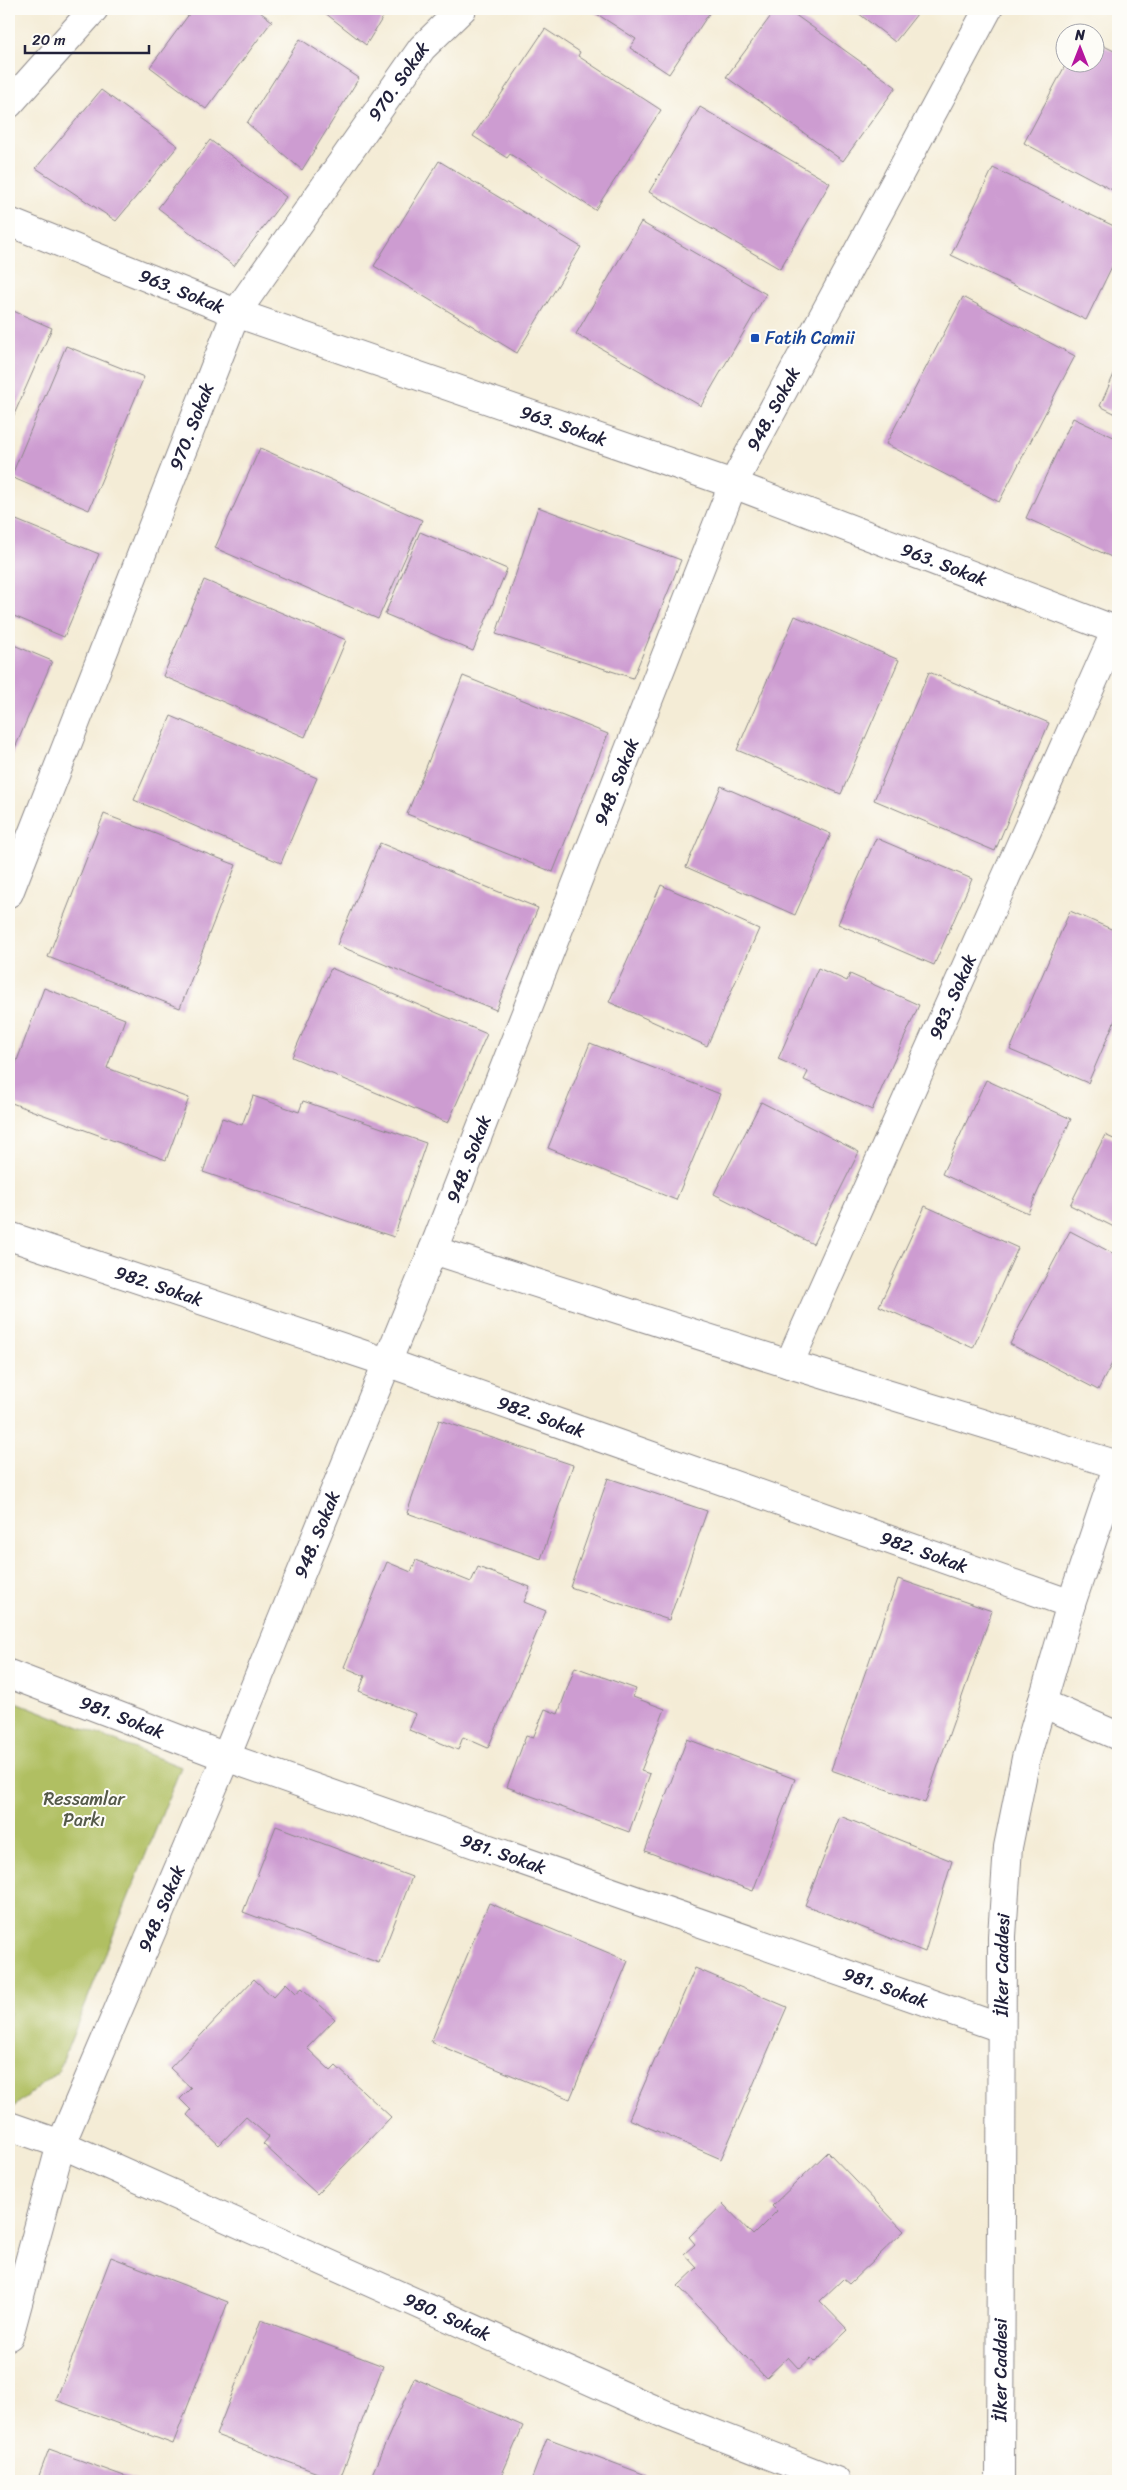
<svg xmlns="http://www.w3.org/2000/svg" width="1127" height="2490" viewBox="0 0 1127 2490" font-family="Sriracha,sans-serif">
<rect width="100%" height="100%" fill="#fdfcf7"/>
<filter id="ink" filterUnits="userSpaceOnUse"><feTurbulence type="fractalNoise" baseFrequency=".02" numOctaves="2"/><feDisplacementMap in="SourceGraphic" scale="10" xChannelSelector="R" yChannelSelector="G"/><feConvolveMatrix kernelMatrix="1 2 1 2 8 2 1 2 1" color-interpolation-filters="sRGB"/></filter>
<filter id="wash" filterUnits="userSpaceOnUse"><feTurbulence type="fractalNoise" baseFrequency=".0096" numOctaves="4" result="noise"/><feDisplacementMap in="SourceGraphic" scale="20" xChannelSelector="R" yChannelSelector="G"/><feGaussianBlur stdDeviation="1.12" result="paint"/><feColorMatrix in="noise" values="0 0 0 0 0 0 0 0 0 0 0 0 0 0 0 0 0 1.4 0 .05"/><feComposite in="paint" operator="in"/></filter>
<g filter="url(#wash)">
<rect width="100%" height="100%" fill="#f4ecd6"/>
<polygon fill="#b0bf62" stroke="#69704e" points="9,1699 181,1767 58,2072 12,2108 9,2107"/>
<g id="blocks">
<g fill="#cd9cd1">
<polygon points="193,9 256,9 272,21 206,109 150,67"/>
<polygon points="320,9 388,9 366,45"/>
<polygon points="589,9 712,9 669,74 630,48 636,39"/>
<polygon points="776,9 787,9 896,87 843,161 726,77"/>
<polygon points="853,9 921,9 895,42"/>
<polygon points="545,29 580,52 578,56 661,110 595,210 510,154 507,158 473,136"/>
<polygon points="300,39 359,78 302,170 247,123"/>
<polygon points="1094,41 1118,53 1118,193 1024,143 1067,62 1094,62"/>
<polygon points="101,90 178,146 116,221 36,168"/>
<polygon points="700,107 830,183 780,269 649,192"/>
<polygon points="210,140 286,197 234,266 158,208"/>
<polygon points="439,161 581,247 517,353 374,266"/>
<polygon points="993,168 1118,228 1118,254 1086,320 951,255"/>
<polygon points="641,222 766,294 701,406 576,334"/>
<polygon points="963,297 1075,356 999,502 886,444"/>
<polygon points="9,309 52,328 9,426"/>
<polygon points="66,346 144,377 89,510 11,477"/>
<polygon points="1118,365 1118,415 1100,406"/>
<polygon points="1073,418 1118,439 1118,560 1026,518"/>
<polygon points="260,448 422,520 378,619 215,548"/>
<polygon points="538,507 681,560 633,678 496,634"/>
<polygon points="9,517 99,554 64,637 9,614"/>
<polygon points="420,532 507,569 473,651 385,614"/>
<polygon points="204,580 346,640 305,737 163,676"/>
<polygon points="795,616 899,660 841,794 737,750"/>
<polygon points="9,643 52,661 9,762"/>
<polygon points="929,672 1049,723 995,851 874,800"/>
<polygon points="463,676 608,734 553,872 407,814"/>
<polygon points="171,716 317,778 281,863 134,800"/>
<polygon points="721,786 831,834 795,915 686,867"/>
<polygon points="104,814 236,865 180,1008 48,957"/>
<polygon points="876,838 972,879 934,965 838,924"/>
<polygon points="380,843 538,908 496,1010 337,945"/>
<polygon points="661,885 759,929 707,1046 609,1002"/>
<polygon points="1070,911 1118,932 1118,1013 1088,1083 1010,1050"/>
<polygon points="331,968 487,1034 448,1123 292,1057"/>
<polygon points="818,968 847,981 850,974 919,1005 872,1110 804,1080 808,1072 778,1059"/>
<polygon points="44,988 125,1019 107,1068 189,1098 166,1160 9,1102 9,1082"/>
<polygon points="590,1043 720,1094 676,1200 548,1148"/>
<polygon points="986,1080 1071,1119 1028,1213 942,1174"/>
<polygon points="253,1096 299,1112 303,1101 426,1143 394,1237 203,1172 222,1118 242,1125"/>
<polygon points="761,1102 859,1152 813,1244 714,1194"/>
<polygon points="1105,1135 1118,1141 1118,1229 1070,1205"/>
<polygon points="925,1206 1018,1248 973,1348 879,1306"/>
<polygon points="1070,1231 1118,1256 1118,1352 1098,1390 1010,1344"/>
<polygon points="439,1420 573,1465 541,1559 407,1513"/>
<polygon points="608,1478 707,1511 669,1620 570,1587"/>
<polygon points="416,1560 471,1582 478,1567 530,1587 524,1602 546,1611 488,1748 463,1737 458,1750 409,1730 416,1714 359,1691 365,1676 344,1667 387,1562 411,1572"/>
<polygon points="898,1579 992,1611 925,1803 831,1770"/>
<polygon points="575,1667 636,1689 633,1697 665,1709 641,1771 650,1774 629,1832 507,1787 526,1736 533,1738 545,1709 558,1714"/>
<polygon points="687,1739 795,1779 753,1891 645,1851"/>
<polygon points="840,1816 952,1861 925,1952 805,1905"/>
<polygon points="276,1826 412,1877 379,1963 243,1912"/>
<polygon points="489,1903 628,1961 570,2099 431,2042"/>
<polygon points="695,1968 787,2007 721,2159 629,2119"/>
<polygon points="254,1979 273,1997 286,1983 296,1993 302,1988 335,2019 307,2048 331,2071 336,2066 391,2117 317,2194 263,2144 269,2137 246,2117 219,2145 187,2115 191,2110 180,2099 191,2088 170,2068"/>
<polygon points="828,2152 904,2231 849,2284 843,2279 820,2301 848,2330 815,2362 811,2358 799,2369 788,2357 766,2378 678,2286 697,2268 684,2254 695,2244 689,2237 723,2204 753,2235 777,2211 772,2206"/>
<polygon points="111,2257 228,2302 173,2444 56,2400"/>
<polygon points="261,2320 383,2366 339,2481 216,2435"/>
<polygon points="414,2378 523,2426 499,2481 369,2481"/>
<polygon points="547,2438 646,2475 643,2481 531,2481"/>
<polygon points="49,2449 138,2481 37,2481"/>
</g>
</g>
</g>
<g filter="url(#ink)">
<use href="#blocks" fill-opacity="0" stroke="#8b8788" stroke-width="1"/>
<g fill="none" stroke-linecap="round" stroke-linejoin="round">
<defs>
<g id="minor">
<path id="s1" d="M9 222 236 313 733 484 1118 631"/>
<path id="s2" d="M9 893 236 313 422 48 462 9"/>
<path id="s3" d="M9 1236 386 1362 1071 1604"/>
<polyline points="433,1250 789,1364 1118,1465"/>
<path id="s4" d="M789 1364 1116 630"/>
<path id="s5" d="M9 1674 226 1757 1001 2028"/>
<polyline points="1042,1703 1118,1736"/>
<path id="s6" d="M9 2126 61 2144 669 2416 836 2481"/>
<path id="s7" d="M9 2336 61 2144 226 1757 433 1250 733 484 988 9"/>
</g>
<g id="secondary">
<polyline points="9,104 94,9"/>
<path id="s8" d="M1000 2481 1002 1936 1008 1847 1026 1758 1071 1604 1118 1464"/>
</g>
</defs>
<use href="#minor" stroke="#8b8788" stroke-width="30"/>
<use href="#secondary" stroke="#8b8788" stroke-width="30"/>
<use href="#minor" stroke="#fff" stroke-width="28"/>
<use href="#secondary" stroke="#fff" stroke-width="28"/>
</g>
</g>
<rect fill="#1a4fb4" stroke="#fdfcf7" stroke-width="2" x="750" y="333" width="10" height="10" rx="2.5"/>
<g text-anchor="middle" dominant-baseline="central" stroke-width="4" stroke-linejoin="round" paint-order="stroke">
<g font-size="18" fill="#22223b" stroke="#fdfcf7">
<text stroke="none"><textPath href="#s2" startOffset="906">970. Sokak</textPath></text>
<text stroke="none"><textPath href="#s1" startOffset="186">963. Sokak</textPath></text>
<text stroke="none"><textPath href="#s7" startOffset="2075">948. Sokak</textPath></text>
<text stroke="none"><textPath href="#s1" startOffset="591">963. Sokak</textPath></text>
<text stroke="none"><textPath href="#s2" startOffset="501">970. Sokak</textPath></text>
<text stroke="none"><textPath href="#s1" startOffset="996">963. Sokak</textPath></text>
<text stroke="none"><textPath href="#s7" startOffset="1670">948. Sokak</textPath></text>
<text stroke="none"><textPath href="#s4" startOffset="402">983. Sokak</textPath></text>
<text stroke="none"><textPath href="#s7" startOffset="1265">948. Sokak</textPath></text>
<text stroke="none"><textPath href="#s3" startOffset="158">982. Sokak</textPath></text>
<text stroke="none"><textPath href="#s3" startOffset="562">982. Sokak</textPath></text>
<text stroke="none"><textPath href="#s7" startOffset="860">948. Sokak</textPath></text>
<text stroke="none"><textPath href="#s3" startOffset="968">982. Sokak</textPath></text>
<text stroke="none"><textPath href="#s5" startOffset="121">981. Sokak</textPath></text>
<text stroke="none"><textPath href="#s5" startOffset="526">981. Sokak</textPath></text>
<text stroke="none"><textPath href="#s7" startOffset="455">948. Sokak</textPath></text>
<text stroke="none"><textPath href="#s8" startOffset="516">İlker Caddesi</textPath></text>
<text stroke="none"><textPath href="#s5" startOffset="931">981. Sokak</textPath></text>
<text stroke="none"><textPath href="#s6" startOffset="478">980. Sokak</textPath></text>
<text stroke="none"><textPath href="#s8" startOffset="111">İlker Caddesi</textPath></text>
</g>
<g font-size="18" fill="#164399" stroke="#fdfcf7" text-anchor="start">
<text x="765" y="338">Fatih Camii</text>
</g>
<g font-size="18" fill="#545949" stroke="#fdfcf7">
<text x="84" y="1799">Ressamlar<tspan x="84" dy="21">Parkı</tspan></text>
</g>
</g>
<rect width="1127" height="2490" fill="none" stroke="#fdfcf7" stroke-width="30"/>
<g transform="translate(1080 48)"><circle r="24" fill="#fdfcf7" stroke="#a5a5ac"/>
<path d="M0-4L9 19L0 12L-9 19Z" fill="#b5179e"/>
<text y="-8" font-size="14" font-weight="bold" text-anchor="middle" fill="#22223b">N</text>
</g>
<path d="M25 45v8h124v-8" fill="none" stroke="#22223b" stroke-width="2.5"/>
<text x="32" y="45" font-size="15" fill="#22223b" stroke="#fdfcf7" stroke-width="4" paint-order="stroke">20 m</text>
</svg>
